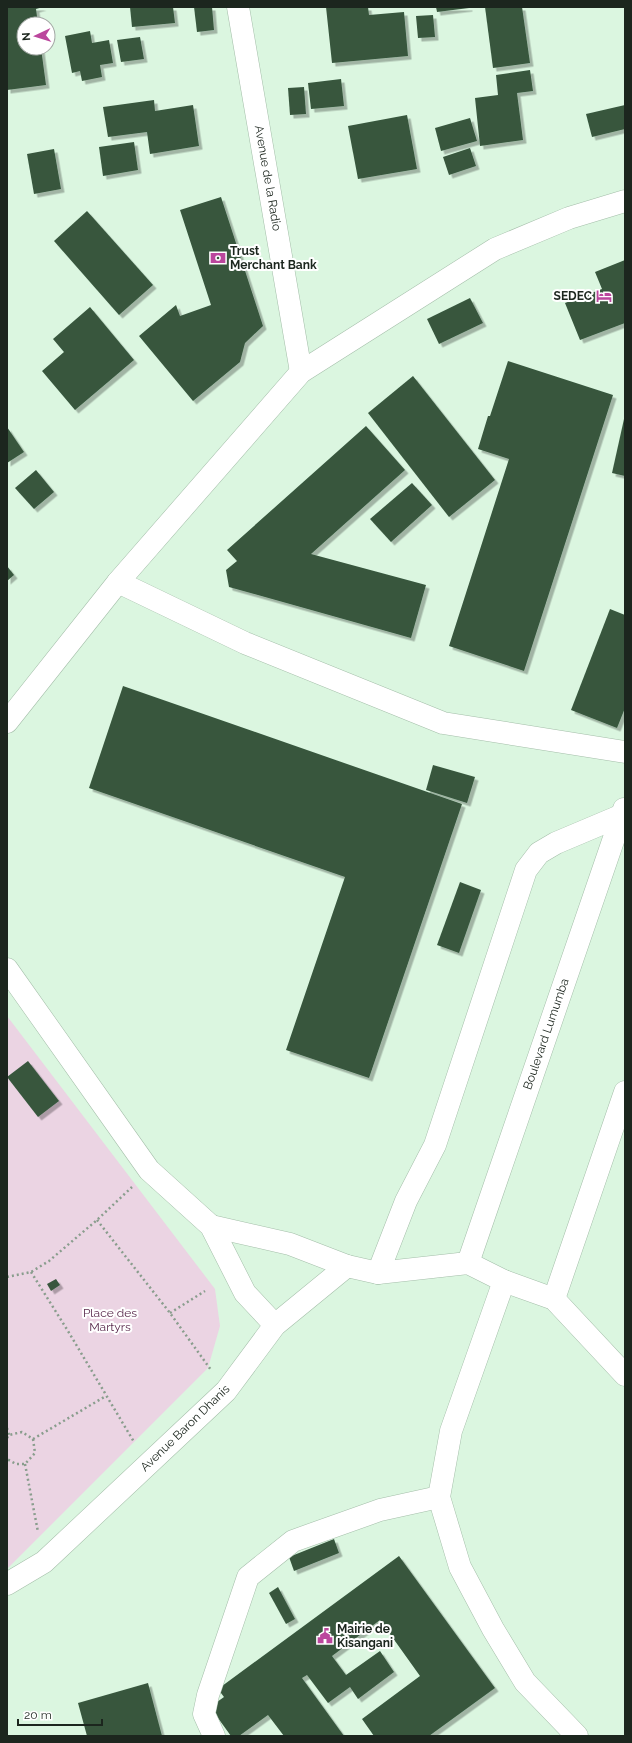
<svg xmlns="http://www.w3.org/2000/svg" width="632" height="1743" viewBox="0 0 632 1743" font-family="Raleway,sans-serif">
<defs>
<filter id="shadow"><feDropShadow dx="3.5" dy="3.5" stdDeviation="0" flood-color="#0004"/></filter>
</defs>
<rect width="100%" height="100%" fill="#dbf6e0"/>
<polygon fill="#ebd4e3" points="7,1016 215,1289 220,1326 208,1368 7,1569"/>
<g fill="#37573e" filter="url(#shadow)">
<polygon points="7,7 43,7 36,9 38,24 24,24 24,48 41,48 46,85 7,90"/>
<polygon points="130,7 173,7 175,23 132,27"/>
<polygon points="194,7 212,7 214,30 197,32"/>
<polygon points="326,7 368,7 369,15 404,12 408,56 332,63"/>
<polygon points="436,7 469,7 469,8 437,12"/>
<polygon points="485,7 522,7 530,63 493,68"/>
<polygon points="433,15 435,37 418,38 416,16"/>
<polygon points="90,31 92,43 109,40 113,63 100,65 102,77 82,81 80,71 72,73 65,36"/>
<polygon points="140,37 144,59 121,62 117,40"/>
<polygon points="530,70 533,91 517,93 523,140 480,146 475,98 498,95 496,75"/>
<polygon points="341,79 344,106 311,109 308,83"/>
<polygon points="304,87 306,114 290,115 288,88"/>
<polygon points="154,100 155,111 193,105 199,146 150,154 147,132 108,137 103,107"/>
<polygon points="625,105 625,129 592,137 586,114"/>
<polygon points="407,115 417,169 358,179 348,126"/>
<polygon points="470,118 477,141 441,151 435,128"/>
<polygon points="134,142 138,170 103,176 99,147"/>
<polygon points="470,148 476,166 449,175 443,157"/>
<polygon points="54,149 61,189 34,194 27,154"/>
<polygon points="221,197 263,326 245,343 240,362 193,401 139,336 176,305 180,316 211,305 180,210"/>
<polygon points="87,211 153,285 119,315 54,241"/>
<polygon points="625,260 625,323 580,340 565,303 602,289 595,272"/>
<polygon points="470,298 483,323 439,344 427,319"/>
<polygon points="90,307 134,360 75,410 42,371 64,352 53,339"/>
<polygon points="508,361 613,395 524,671 449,646 509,459 478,449 488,416 490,416"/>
<polygon points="413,376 495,480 449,517 368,413"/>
<polygon points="624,419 625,419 625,476 612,473"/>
<polygon points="366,426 405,470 311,554 426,585 411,638 229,587 226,570 237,561 227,550"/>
<polygon points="7,427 24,452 7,463"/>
<polygon points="36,470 54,492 34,509 15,488"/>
<polygon points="412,483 432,505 391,542 370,519"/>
<polygon points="7,566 14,575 7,581"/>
<polygon points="610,609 625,615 625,708 617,728 571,710"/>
<polygon points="123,686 462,804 369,1078 286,1050 345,877 89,788"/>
<polygon points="433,765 475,777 467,803 426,790"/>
<polygon points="460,882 481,890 459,953 437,945"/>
<polygon points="28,1061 59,1101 38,1117 7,1077"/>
<polygon points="56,1279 60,1285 51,1291 47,1284"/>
<polygon points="334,1539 339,1553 294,1571 289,1557"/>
<polygon points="399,1556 495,1688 429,1736 374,1736 362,1719 420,1676 380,1620 332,1656 346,1675 380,1651 394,1672 358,1699 350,1687 328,1703 307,1675 302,1678 344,1736 284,1736 268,1715 239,1736 231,1736 210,1707 224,1697 218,1689"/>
<polygon points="278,1587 295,1619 286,1624 269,1593"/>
<polygon points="148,1683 162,1736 87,1736 78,1703"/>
</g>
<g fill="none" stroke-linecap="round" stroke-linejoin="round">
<defs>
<g id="minor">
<polyline points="238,7 301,372"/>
<polyline points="118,582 245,643 443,723 625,752"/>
<polyline points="7,722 118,582 301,372 495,249 569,218 625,201"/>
<polyline points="7,969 149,1170 211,1226 245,1293 275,1325"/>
<polyline points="211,1226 290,1244 347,1266"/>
<polyline points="468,1263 624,809"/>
<polyline points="378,1273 406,1201 435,1145 526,870 539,853 556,843 620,816"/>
<polyline points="504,1281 451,1431 439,1497 460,1567 493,1629 525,1682 577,1736"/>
<polyline points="554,1299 625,1092"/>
<polyline points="7,1584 44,1562 226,1391 275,1325 347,1266 378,1273 468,1263 504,1281 554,1299 625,1375"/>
<polyline points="214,1736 204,1714 208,1695 248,1577 293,1541 380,1510 439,1497"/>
</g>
</defs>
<use href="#minor" stroke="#a4bea9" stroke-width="23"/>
<g stroke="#899d8d" stroke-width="2.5" stroke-dasharray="2 3" stroke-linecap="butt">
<polyline points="97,1220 170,1313 211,1370"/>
<polyline points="31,1272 68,1331 134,1442"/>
<polyline points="7,1277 31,1272 49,1261 97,1220 132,1187"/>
<polyline points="170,1313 205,1291"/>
<polyline points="7,1428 9,1435"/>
<polyline points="7,1438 9,1435 22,1432 33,1439 35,1453 25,1464 16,1464 7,1459"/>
<polyline points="33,1439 106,1396"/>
<polyline points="25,1464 38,1532"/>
</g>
<use href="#minor" stroke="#fff" stroke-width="22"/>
</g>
<defs>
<symbol id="bank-bare" viewBox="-9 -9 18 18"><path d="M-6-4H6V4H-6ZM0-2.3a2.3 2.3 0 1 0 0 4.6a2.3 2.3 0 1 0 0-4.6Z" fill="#bb469d" stroke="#fff" stroke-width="2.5" paint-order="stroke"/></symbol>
<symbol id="hotel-bare" viewBox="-9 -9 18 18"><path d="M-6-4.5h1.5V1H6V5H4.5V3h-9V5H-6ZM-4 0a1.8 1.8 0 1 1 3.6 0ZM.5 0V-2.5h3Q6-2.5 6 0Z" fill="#bb469d" stroke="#fff" stroke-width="2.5" paint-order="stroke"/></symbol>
<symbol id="civic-bare" viewBox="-9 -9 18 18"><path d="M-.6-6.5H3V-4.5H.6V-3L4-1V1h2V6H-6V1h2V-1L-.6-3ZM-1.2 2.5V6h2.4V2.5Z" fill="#bb469d" stroke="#fff" stroke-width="2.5" paint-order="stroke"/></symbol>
</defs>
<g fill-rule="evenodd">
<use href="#bank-bare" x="207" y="247" width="22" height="22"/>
<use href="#hotel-bare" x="593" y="285" width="22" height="22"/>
<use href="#civic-bare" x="314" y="1625" width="22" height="22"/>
</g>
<g text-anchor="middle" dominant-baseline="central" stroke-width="4" stroke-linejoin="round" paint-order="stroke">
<g font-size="12" fill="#1c261e" stroke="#fff">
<text transform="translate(268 178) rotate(80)">Avenue de la Radio</text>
<text transform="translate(546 1034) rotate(-71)">Boulevard Lumumba</text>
<text transform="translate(185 1428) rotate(-44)">Avenue Baron Dhanis</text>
</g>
<g font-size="12" font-weight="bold" fill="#1c261e" stroke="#fff" text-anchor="start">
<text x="230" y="251">Trust<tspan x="230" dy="14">Merchant Bank</tspan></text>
<text x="592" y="296" text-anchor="end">SEDEC</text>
<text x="337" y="1629">Mairie de<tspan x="337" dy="14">Kisangani</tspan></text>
</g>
<g font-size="12" fill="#58284b" stroke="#fff">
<text x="110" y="1313">Place des<tspan x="110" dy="14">Martyrs</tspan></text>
</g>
</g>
<rect width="632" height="1743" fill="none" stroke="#1c261e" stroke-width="16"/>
<g transform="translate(36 36) rotate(266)"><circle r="19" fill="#ffffff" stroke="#a4a8a5"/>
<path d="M0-3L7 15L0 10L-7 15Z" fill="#bb469d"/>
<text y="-6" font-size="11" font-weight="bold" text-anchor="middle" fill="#1c261e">N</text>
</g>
<path d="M18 1719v6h84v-6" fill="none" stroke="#1c261e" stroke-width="2"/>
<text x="24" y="1719" font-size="12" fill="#1c261e" stroke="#ffffff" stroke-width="3" paint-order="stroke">20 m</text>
</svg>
